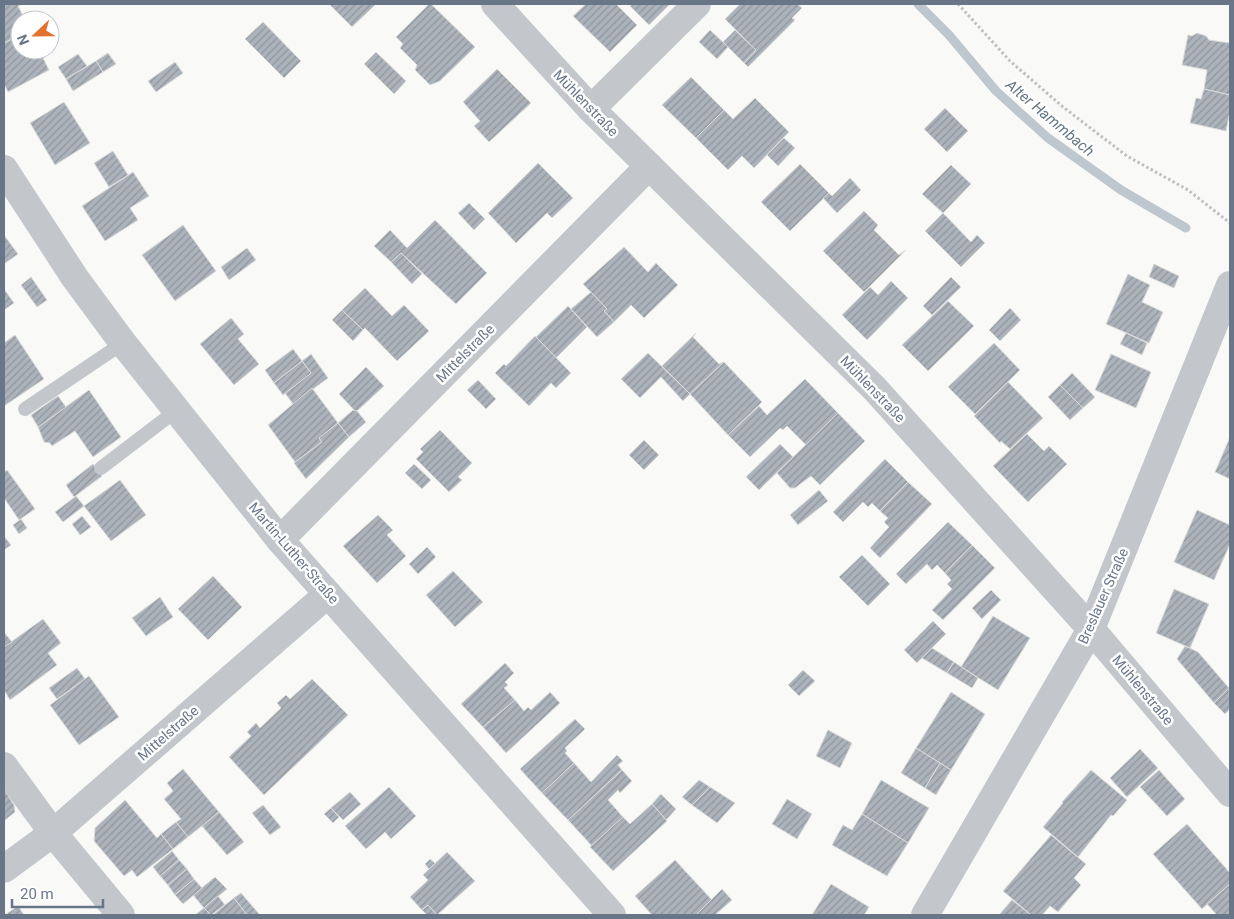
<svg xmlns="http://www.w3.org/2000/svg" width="1234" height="919" viewBox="0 0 1234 919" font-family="Roboto,sans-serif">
<defs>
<pattern id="building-hatch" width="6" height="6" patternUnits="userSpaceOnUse" patternTransform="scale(1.25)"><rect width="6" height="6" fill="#acb3ba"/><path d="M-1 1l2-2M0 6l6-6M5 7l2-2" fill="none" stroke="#90969d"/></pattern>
</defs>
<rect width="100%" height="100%" fill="#f9faf8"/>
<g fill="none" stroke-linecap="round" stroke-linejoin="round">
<polyline stroke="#bec7cd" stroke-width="9" points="918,4 949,35 996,91 1048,138 1121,190 1186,228"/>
</g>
<g fill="url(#building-hatch)" stroke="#dbdcda">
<polygon points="4,4 23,4 18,6 25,20 20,20 20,35 4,43"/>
<polygon points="329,4 376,4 352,27"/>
<polygon points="429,4 431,4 475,47 440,81 430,85 415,70 417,65 400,48 403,44 396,37"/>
<polygon points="586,4 616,4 637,25 610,52 573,16"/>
<polygon points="633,4 670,4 649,25 630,6"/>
<polygon points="740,4 797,4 802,8 792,18 795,20 748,67 744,63 756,50 725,19"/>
<polygon points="263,22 301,61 284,78 245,39"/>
<polygon points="710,30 728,47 717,59 699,42"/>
<polygon points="735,30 756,50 744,63 723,42"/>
<polygon points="1197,33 1206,36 1209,40 1230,43 1230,95 1204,89 1207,70 1182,65 1188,35 1192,36"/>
<polygon points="20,35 20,50 39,50 49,70 8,92 4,84 4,43"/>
<polygon points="376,52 406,81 394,94 364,64"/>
<polygon points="108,53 116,64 103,72 96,61"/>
<polygon points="78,54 87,66 66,79 58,67"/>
<polygon points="96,61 103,72 73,91 66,79"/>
<polygon points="175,62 183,73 156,92 148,81"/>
<polygon points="497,69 531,103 489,142 474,126 480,121 463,102"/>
<polygon points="691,77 724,110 696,138 662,105"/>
<polygon points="1204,89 1230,95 1230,111 1226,131 1190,123 1196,98 1201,99"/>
<polygon points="755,98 789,132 754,168 742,156 728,170 696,138 724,110 733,119"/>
<polygon points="64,102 90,143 55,165 30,123"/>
<polygon points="945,108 968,131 947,152 924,129"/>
<polygon points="784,138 795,148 778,166 767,155"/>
<polygon points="113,151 128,175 109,187 94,163"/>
<polygon points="538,163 573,198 552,218 547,213 516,243 488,213"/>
<polygon points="800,164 829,193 790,231 761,202"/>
<polygon points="951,165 971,184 943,213 922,194"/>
<polygon points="133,172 149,196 130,208 138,220 105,241 82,206"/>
<polygon points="850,178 861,190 837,213 823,198 829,193 832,196"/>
<polygon points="469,203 485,219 474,230 458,213"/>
<polygon points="864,211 878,225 874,230 899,255 906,250 864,292 823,251"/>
<polygon points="943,213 971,242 977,235 985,243 961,267 925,231"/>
<polygon points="435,220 487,273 456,304 401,253 391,262 374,246 390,230 407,248"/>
<polygon points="183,225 216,271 175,301 142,255"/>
<polygon points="4,235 18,254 4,264"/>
<polygon points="624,247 648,272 656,263 678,285 644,318 631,305 614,322 604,311 607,309 583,284"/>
<polygon points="247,248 256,260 229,280 221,267"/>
<polygon points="401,253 422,274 412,284 391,262"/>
<polygon points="1154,264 1179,276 1174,288 1149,277"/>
<polygon points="1128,274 1150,285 1142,302 1163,312 1149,343 1106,324"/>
<polygon points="31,277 47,300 37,307 21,285"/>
<polygon points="951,277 961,287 932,315 923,306"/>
<polygon points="891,281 908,298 867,340 842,315 870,287 878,295"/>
<polygon points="365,288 392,316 404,305 429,331 397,361 365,328 363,330 342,310"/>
<polygon points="4,289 14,303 4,310"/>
<polygon points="591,292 607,309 604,311 614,322 597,337 571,309"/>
<polygon points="948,301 974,326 928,371 902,345"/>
<polygon points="568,306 587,327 556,358 536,337"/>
<polygon points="1010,308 1021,320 1000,341 989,330"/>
<polygon points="342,310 363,330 353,341 332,320"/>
<polygon points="231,318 244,334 238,339 259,364 234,385 200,344"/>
<polygon points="696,333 693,337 719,364 724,362 690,394 662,366"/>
<polygon points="1126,333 1147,343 1142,355 1120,344"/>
<polygon points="15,335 44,379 4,406 4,343"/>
<polygon points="535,336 571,373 556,388 551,383 529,406 495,373 504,364 506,366"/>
<polygon points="994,343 1020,370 975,414 948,387"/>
<polygon points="293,349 302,361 274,383 265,370"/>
<polygon points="648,353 690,394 683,401 661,377 640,398 621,379"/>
<polygon points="311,354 328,378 293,404 285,393 311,373 302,361"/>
<polygon points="1111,354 1151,372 1136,408 1095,390"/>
<polygon points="302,361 311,373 283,395 274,383"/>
<polygon points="724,362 762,402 728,435 690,394"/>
<polygon points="366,367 384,386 356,412 339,394"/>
<polygon points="1072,373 1095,397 1083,408 1060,385"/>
<polygon points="805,379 838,413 806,445 787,426 783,430 780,428 750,457 728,435 759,406 767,415"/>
<polygon points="478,380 496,399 486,409 467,390"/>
<polygon points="1008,382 1043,418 1010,449 1001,441 1000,443 974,416"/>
<polygon points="1060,385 1083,408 1070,420 1048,397"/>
<polygon points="312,388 338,423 319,438 322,442 295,462 268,425"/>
<polygon points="89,390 121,437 93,457 75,431 52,446 50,443 44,442 38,427"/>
<polygon points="58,396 66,407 38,427 31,415"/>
<polygon points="353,410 357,411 366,422 349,437 338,423"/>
<polygon points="838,413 865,441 820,485 811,476 795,488 790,488 777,473"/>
<polygon points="338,423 349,437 306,479 294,463 322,442 319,438"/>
<polygon points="440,430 472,463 458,477 462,480 449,492 416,459 423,452 420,449"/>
<polygon points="1027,434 1044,451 1049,446 1067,464 1028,502 993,466"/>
<polygon points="1230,437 1230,479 1215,472"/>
<polygon points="644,440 659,455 644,470 629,455"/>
<polygon points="780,444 793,457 759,490 746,477"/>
<polygon points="885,459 908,482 880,511 872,503 868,507 863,502 843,522 833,512"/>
<polygon points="93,464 102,476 74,497 66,485"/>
<polygon points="414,464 431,480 422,489 405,473"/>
<polygon points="7,470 35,509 19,520 4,498 4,472"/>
<polygon points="120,480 146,515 111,541 84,506"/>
<polygon points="908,482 932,504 880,558 870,548 889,527 884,522 888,518 880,511"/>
<polygon points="819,490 828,501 798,525 790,515"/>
<polygon points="76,496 84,506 63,522 55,512"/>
<polygon points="1197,510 1230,525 1230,544 1214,580 1174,562"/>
<polygon points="378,515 393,530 387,535 406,556 377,583 343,546"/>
<polygon points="82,516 91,527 80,535 72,524"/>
<polygon points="21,519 27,528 19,534 13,525"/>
<polygon points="948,522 972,545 945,573 937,565 932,570 927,564 906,584 896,574"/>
<polygon points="4,536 11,545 4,550"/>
<polygon points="972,545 995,568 943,620 932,610 952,589 947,584 951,580 945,573"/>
<polygon points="427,547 436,557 418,574 409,564"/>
<polygon points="862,555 890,584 868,606 839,577"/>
<polygon points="453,571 483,602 455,627 426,595"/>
<polygon points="213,576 242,607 208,640 178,609"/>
<polygon points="1174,589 1209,604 1190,648 1156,633"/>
<polygon points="991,590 1001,600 982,619 972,608"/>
<polygon points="160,597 173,617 146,636 132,618"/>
<polygon points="993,616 1030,638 998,690 961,667"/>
<polygon points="43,619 61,643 48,653 57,665 10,700 4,690 4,647"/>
<polygon points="933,621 946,634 917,663 904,650"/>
<polygon points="4,632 12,642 4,647"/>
<polygon points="1185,646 1198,652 1229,688 1214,703 1177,659"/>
<polygon points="932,648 954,662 947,673 922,658"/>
<polygon points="954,662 978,678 972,688 947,673"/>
<polygon points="505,663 514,673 505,682 508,685 504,688 515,700 483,727 461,704"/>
<polygon points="77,668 85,679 57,699 49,688"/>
<polygon points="803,670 815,681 799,696 788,685"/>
<polygon points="89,676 119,717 79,745 50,705"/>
<polygon points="312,679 348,715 264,795 229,757 251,736 247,732 256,723 260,728 281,708 277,703 286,695 290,699"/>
<polygon points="1229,688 1230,709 1225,714 1214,703"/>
<polygon points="550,692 560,703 506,753 483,727 515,700 524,711 528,707 531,710"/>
<polygon points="951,692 985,714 951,770 916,748"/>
<polygon points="575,719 585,729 565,748 567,751 565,753 574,763 542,793 520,769"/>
<polygon points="828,730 852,743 840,768 816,756"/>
<polygon points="916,748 940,763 925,788 901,773"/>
<polygon points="1140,749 1158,768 1127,797 1110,778"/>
<polygon points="617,755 623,761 618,765 622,770 568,820 542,793 574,763 591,782"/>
<polygon points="940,763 951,770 936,795 925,788"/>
<polygon points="183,769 219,812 188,837 176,822 181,819 164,799 173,791 167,783"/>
<polygon points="622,770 632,781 620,793 618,790 608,800 623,817 592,846 568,820"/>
<polygon points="1091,770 1127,800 1113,816 1111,815 1078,857 1043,827 1063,803 1062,802"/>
<polygon points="1159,770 1185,799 1167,816 1140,787"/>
<polygon points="699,780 710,787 692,805 682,797"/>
<polygon points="881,780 929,808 908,843 862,814"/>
<polygon points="389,787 416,816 391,839 385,832 366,849 345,826"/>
<polygon points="710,787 735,803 717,823 692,805"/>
<polygon points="4,789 14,805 15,812 4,821"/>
<polygon points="350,792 361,804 343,820 331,808"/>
<polygon points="661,794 676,809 666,820 652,804"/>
<polygon points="787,799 812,814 797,839 772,824"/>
<polygon points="125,800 157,838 161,834 173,849 137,877 132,870 124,876 94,841 95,828"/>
<polygon points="652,804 667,821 613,871 590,847 623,817 630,824"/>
<polygon points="263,805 281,827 270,835 252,813"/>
<polygon points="331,808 339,817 333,823 324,814"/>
<polygon points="219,812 244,842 227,855 202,826"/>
<polygon points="862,814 908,843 887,876 832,845 843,825 852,830"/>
<polygon points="176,822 188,837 173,849 161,834"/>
<polygon points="1187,824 1230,873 1230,884 1202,909 1153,854"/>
<polygon points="1051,835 1086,864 1074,878 1081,885 1058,912 1050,906 1042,915 1031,915 1003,891"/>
<polygon points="172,851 179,860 160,876 153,867"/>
<polygon points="447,852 475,881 437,915 428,905 422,910 410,897 428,880 423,875"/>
<polygon points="430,859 435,863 429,869 425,864"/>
<polygon points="179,860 187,869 168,885 160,876"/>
<polygon points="675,860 712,900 696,915 652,915 635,896"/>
<polygon points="187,869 194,879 175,895 168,885"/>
<polygon points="215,877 227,889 204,908 193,895"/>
<polygon points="194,879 202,888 183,904 175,895"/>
<polygon points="831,884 869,907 864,915 812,915"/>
<polygon points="1230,884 1230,915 1217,915 1207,904"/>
<polygon points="722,889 732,900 715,915 696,915"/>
<polygon points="241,893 260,915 247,915 234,898"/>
<polygon points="218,896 225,905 211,915 204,908"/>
<polygon points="234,898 247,915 213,915 225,905"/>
<polygon points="1012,900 1031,915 999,915"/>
<polygon points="428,905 437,915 427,915 422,910"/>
<polygon points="18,906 24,915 5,915"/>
<polygon points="204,908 211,915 195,915"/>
</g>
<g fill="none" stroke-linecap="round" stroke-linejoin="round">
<polyline stroke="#bdc0c3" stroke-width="3" stroke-dasharray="2.5 2.5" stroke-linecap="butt" points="958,4 1010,61 1063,107 1127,156 1188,190 1230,223"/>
<g stroke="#c3c7cb" stroke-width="14">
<polyline points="25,409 123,343"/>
<polyline points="101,468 177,410"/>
</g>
<g stroke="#c3c7cb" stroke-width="28">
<polyline points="495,4 591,109 875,389 1091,629 1230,793"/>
<polyline points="591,109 697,4"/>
<polyline points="4,169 75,278 123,343 280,540 612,915"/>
<polyline points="280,540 649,166"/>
<polyline points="4,766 53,833 121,915"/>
<polyline points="4,869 53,833 328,594"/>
<polyline points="925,915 1091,629 1230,285"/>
</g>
</g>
<g text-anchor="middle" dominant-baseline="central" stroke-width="5" stroke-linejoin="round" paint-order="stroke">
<g font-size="14" fill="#697688" stroke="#fff">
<text transform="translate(586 103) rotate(46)">Mühlenstraße</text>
<text transform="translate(465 353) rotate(-45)">Mittelstraße</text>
<text transform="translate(873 389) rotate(46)">Mühlenstraße</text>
<text transform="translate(294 553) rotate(49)">Martin-Luther-Straße</text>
<text transform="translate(1103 596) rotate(-66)">Breslauer Straße</text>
<text transform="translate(1143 690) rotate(50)">Mühlenstraße</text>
<text transform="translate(168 733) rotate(-41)">Mittelstraße</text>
</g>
<g font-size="15" font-style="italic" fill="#657783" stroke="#fff">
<text transform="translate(1050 118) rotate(40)">Alter Hammbach</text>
</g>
</g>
<rect width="1234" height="919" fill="none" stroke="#697688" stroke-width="10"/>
<g transform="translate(35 35) rotate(248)"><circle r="24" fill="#ffffff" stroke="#c3c8cf"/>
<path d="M0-4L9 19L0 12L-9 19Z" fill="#e3722f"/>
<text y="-8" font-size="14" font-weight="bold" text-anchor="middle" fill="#697688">N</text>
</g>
<path d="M12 899v8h91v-8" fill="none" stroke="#697688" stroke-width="2.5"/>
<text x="20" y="899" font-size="15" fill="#697688" stroke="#ffffff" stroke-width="4" paint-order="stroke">20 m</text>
</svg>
